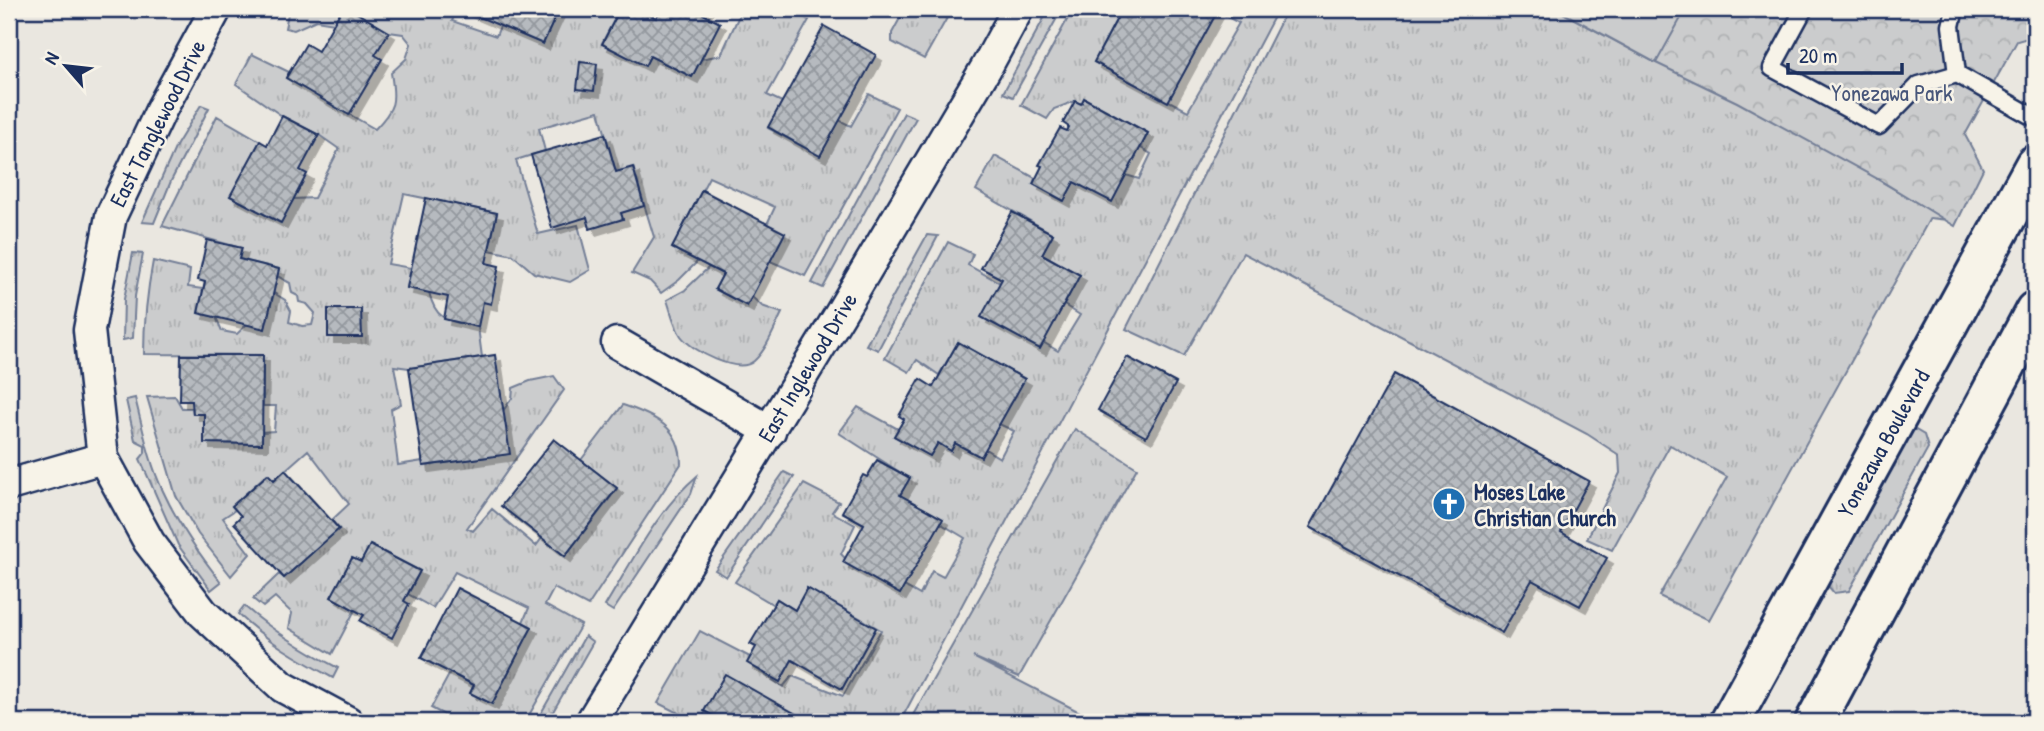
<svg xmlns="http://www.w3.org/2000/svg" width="2044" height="731" viewBox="0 0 2044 731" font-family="'Patrick Hand',sans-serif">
<defs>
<pattern id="grass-tufts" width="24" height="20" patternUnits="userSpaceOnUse" patternTransform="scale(1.75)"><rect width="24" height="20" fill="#cbcccd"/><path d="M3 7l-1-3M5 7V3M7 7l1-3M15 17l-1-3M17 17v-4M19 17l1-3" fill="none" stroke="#aeb0b2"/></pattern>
<pattern id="park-crowns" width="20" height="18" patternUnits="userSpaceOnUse" patternTransform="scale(1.75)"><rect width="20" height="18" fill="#cbcccd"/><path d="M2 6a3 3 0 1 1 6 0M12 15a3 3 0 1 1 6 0" fill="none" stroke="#aeb0b2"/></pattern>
<pattern id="building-cross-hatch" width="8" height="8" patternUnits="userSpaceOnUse" patternTransform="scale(1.75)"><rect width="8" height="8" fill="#b6babf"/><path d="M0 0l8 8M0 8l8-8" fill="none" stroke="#93989e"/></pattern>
<filter id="shadow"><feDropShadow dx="6" dy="6" stdDeviation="0" flood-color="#0004"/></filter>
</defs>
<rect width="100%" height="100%" fill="#eae7e0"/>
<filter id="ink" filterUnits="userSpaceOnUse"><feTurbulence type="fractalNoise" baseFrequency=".0143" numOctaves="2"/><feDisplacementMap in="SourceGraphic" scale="14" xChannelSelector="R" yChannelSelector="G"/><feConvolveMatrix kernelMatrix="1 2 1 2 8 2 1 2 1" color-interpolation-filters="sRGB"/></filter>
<g filter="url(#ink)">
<g fill="url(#grass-tufts)" stroke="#737e96" stroke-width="2">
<polygon points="289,9 342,9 334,23 316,20 294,30 285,28"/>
<path d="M350 9H457L452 21 496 36 500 26 543 44 559 9H620L602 43 645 65 650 56 692 77 701 59 721 55 742 9H787L809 20 767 95 782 102 768 128 820 156 839 120 851 126 869 94 897 108 805 276 770 261 767 224 775 207 709 177 672 248 698 261 679 280 661 293 650 281 632 273 654 237 633 168 616 172 599 111 539 128 545 151 516 160 538 234 578 225 590 270 570 282 534 273 513 255 489 250 497 213 404 194 388 264 411 268 407 287 429 292C436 323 451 321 478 327L482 357 409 368 394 366 401 404 391 409 398 465 423 461 424 466 509 454 503 411 512 398 513 388 530 381 554 376 564 390 467 528 473 531 492 509 536 546 542 538 565 556 617 489 581 460 623 405C655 416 681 427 681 464L588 606 554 588 545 605 581 625 525 722H458L431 708 450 673 474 685 470 693 492 704 532 627 523 622 529 608 455 572 433 608 408 594 420 571 370 545 361 562 352 558 332 597 355 610 332 654 289 628 292 613 275 597 263 607 253 599 279 574 284 578 338 529 332 520 349 504 308 450 274 480 267 474 232 506 235 510 223 518 250 554 231 576 198 534 176 496 147 397 175 396 182 408H192L193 414H204V443L262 444V432L274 431 276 406H263V355L144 354C144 322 147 292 153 261L190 270 188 287 203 289 198 313 216 317 222 331 237 334 247 324 265 328 274 293 285 300 291 311 289 322 302 326 312 325 315 313 307 304 299 302 298 296 292 293 290 283 277 276 279 269 239 259 241 248 162 226 217 116 260 141 231 196 280 223 293 199 314 198 339 149 319 135 282 116 236 84 252 54 289 72 286 78 375 129C395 108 396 102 391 73L406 59 411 44 403 34 389 32Z"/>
<polygon points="905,9 952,9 924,59 892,42 892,33"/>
<polygon points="1049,9 1062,9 1013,97 1003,93"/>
<polygon points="1073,9 1111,9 1117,18 1094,62 1188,111 1239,23 1212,9 1278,9 900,722 810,722 725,675 700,722 696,722 658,703 700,631 750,657 748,663 783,687 792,676 843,696 881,630 807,588 795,610 777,599 774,605 735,582 804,484 839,502 832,512 855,525 841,554 845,558 844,562 900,594 904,586 920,595 932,571 943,577 965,538 940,523 942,519 900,495 909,478 839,433 858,407 898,429 894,436 930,456 938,443 951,450 955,443 981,457 985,449 1000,458 1014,431 999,424 1024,379 958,342 939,375 917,360 909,372 885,358 948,242 973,254 968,265 1000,283 1043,342 1058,351 1080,315 1064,305 1080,275 1042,254 1053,234 976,190 995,156 1035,178 1033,184 1063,201 1074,182 1126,175 1139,179 1151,154 1141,148 1148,133 1085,99 1081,104 1075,101 1054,109 1047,119 1021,105"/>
<polygon points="1287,9 1787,9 1877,179 1947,220 1930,218 1709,620 1659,596 1727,477 1670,445 1612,550 1587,539 1620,473 1619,455 1587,434 1243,253 1184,356 1126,329"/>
<polygon points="201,105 209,108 171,181 154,223 142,222 176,146"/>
<polygon points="904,113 916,118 823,288 812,283"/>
<polygon points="927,235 938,236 878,350 866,345"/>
<polygon points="133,253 143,254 135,296 133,338 123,340 124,299"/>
<path d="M709 267 723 274 715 289 747 306 752 297 762 306 782 313C774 329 767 349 754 361 738 375 692 351 681 336 674 326 671 311 667 300L685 290Z"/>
<path d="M135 398C143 429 149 462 163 491 178 524 199 554 221 582L211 590 178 545 140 459 145 453V445L135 440 126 400Z"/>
<polygon points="1075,429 1137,468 1019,677 973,657 1099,722 909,722"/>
<polygon points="1914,429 1924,435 1928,448 1849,591 1834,593 1828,586 1826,575 1902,431"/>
<polygon points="784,472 794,477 726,577 715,570"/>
<path d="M697 476 691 494 613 611 605 606C632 562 657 510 697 476Z"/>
<path d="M244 606C273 631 304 650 338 668L333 678C298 659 267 641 238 614Z"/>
<polygon points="585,636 593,642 547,722 536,722"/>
</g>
<polygon fill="url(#park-crowns)" stroke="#737e96" stroke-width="2" points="1556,9 2035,9 2035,36 2017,41 1965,135 1983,169 1955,226 1878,179 1737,102 1656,63"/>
<polygon fill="#cbcccd" stroke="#737e96" stroke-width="2" points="1556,9 1686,9 1656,63"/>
<g fill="url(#building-cross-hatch)" stroke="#1b2f5e" stroke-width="2" filter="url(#shadow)">
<polygon points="342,9 350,9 389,32 375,55 382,59 349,115 286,78 306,44 318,51"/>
<polygon points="461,9 559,9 543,44"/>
<polygon points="620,9 637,9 656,18 661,9 706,9 703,14 720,23 692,77 650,56 645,66 602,44"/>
<polygon points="1122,9 1212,9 1217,12 1168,102 1094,62"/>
<polygon points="824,26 876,55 820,156 768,127"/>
<polygon points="580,62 597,64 594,91 577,89"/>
<polygon points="1084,98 1148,133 1112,202 1074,182 1064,201 1033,184 1042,166 1039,165 1060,128 1067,131 1069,127 1063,123 1075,101 1081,104"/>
<polygon points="282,116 319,135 300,170 307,174 281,223 230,196 260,141 267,145"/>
<polygon points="605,134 616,172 633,167 644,206 621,213 623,219 590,229 587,217 552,228 531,155"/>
<polygon points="702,190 785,233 747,306 715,289 723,274 672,248"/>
<polygon points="426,198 497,213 486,263 499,266 491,304 483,302 478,327 444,319 448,297 407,288"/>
<polygon points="1012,212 1053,234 1042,254 1080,275 1040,349 981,317 1002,279 981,268"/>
<polygon points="207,240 242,248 239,259 279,269 265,329 198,313 205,282 198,280"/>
<polygon points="328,309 361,309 362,337 328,337"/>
<polygon points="958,342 1025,379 981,457 955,443 951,451 938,443 930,456 894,436 904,419 899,416 920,379 933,387"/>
<polygon points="181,355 263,355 262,444 204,443 204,414 193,414 192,401 180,401"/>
<polygon points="495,355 510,454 423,466 409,368"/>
<polygon points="1127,357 1176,383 1146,437 1098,410"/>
<polygon points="1394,374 1589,481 1561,532 1607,558 1580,606 1532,580 1502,633 1310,527"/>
<polygon points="554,439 617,488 565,556 501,506"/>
<polygon points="877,460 910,478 900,495 943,519 900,594 843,562 864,524 842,512 863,475 867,477"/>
<polygon points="285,470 339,529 284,578 234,523 241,516 232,506 268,474 274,480"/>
<polygon points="370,545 420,571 404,601 409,604 392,638 360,621 364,615 331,597 352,558 361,562"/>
<polygon points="457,588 532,627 492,704 470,693 474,685 421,658"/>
<polygon points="807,588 876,628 842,689 792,660 780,682 747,663 756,647 750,644 777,599 795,610"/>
<polygon points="725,674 810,722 725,722 704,711"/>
</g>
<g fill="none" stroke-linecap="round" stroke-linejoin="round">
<defs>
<g id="lane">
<polyline points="1804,9 1772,68 1879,126 1919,85 1957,74 2035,118"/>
<polyline points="1955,9 1951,26 1957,74"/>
</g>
<g id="street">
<polyline points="216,9 162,108 111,216 89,330 103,458 149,542 203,613 283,687 348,722"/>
<polyline points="617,343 770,431"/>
<polyline points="9,485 103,458"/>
<polyline points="591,722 840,314 986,68 1018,9"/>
</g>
<g id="secondary">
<polyline points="1730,722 2035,165"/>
<polyline points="1815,722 2035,311"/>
</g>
</defs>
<use href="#lane" stroke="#1b2f5e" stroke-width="21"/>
<use href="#street" stroke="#1b2f5e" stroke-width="35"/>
<use href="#secondary" stroke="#1b2f5e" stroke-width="44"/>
<use href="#lane" stroke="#f7f3e8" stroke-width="16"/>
<use href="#street" stroke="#f7f3e8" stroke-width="30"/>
<use href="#secondary" stroke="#f7f3e8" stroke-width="38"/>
</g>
</g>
<defs>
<symbol id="church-disc" viewBox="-11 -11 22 22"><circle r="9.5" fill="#1f6fb2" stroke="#f7f3e8"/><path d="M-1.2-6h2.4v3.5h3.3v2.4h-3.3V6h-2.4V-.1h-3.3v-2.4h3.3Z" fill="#fff"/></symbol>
</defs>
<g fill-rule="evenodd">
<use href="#church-disc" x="1430" y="485" width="38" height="38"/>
</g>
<g text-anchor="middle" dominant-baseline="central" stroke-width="5" stroke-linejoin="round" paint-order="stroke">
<g font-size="23" fill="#47567a" stroke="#f7f3e8">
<text x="1892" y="92">Yonezawa Park</text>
</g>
<g font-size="23" fill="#1b2f5e" stroke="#f7f3e8">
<text transform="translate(157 123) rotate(-63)">East Tanglewood Drive</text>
<text transform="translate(807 367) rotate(-59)">East Inglewood Drive</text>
<text transform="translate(1883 443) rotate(-61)">Yonezawa Boulevard</text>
</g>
<g font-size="23" font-weight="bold" fill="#1b2f5e" stroke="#f7f3e8" text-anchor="start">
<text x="1474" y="491">Moses Lake<tspan x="1474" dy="26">Christian Church</tspan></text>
</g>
</g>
<rect width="2044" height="731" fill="none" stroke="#f7f3e8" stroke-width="35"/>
<rect x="18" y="18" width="2009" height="696" fill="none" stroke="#1b2f5e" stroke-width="2.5" filter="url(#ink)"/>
<g transform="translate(66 66) rotate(298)" stroke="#f7f3e8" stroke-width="5" paint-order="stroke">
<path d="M0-5L12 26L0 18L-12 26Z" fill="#1b2f5e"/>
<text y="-10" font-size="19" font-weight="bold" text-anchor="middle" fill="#1b2f5e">N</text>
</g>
<path d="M1788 63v10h114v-10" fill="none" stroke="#1b2f5e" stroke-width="3.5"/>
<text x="1799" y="63" font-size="21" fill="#1b2f5e" stroke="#f7f3e8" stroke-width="5" paint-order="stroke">20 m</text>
</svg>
